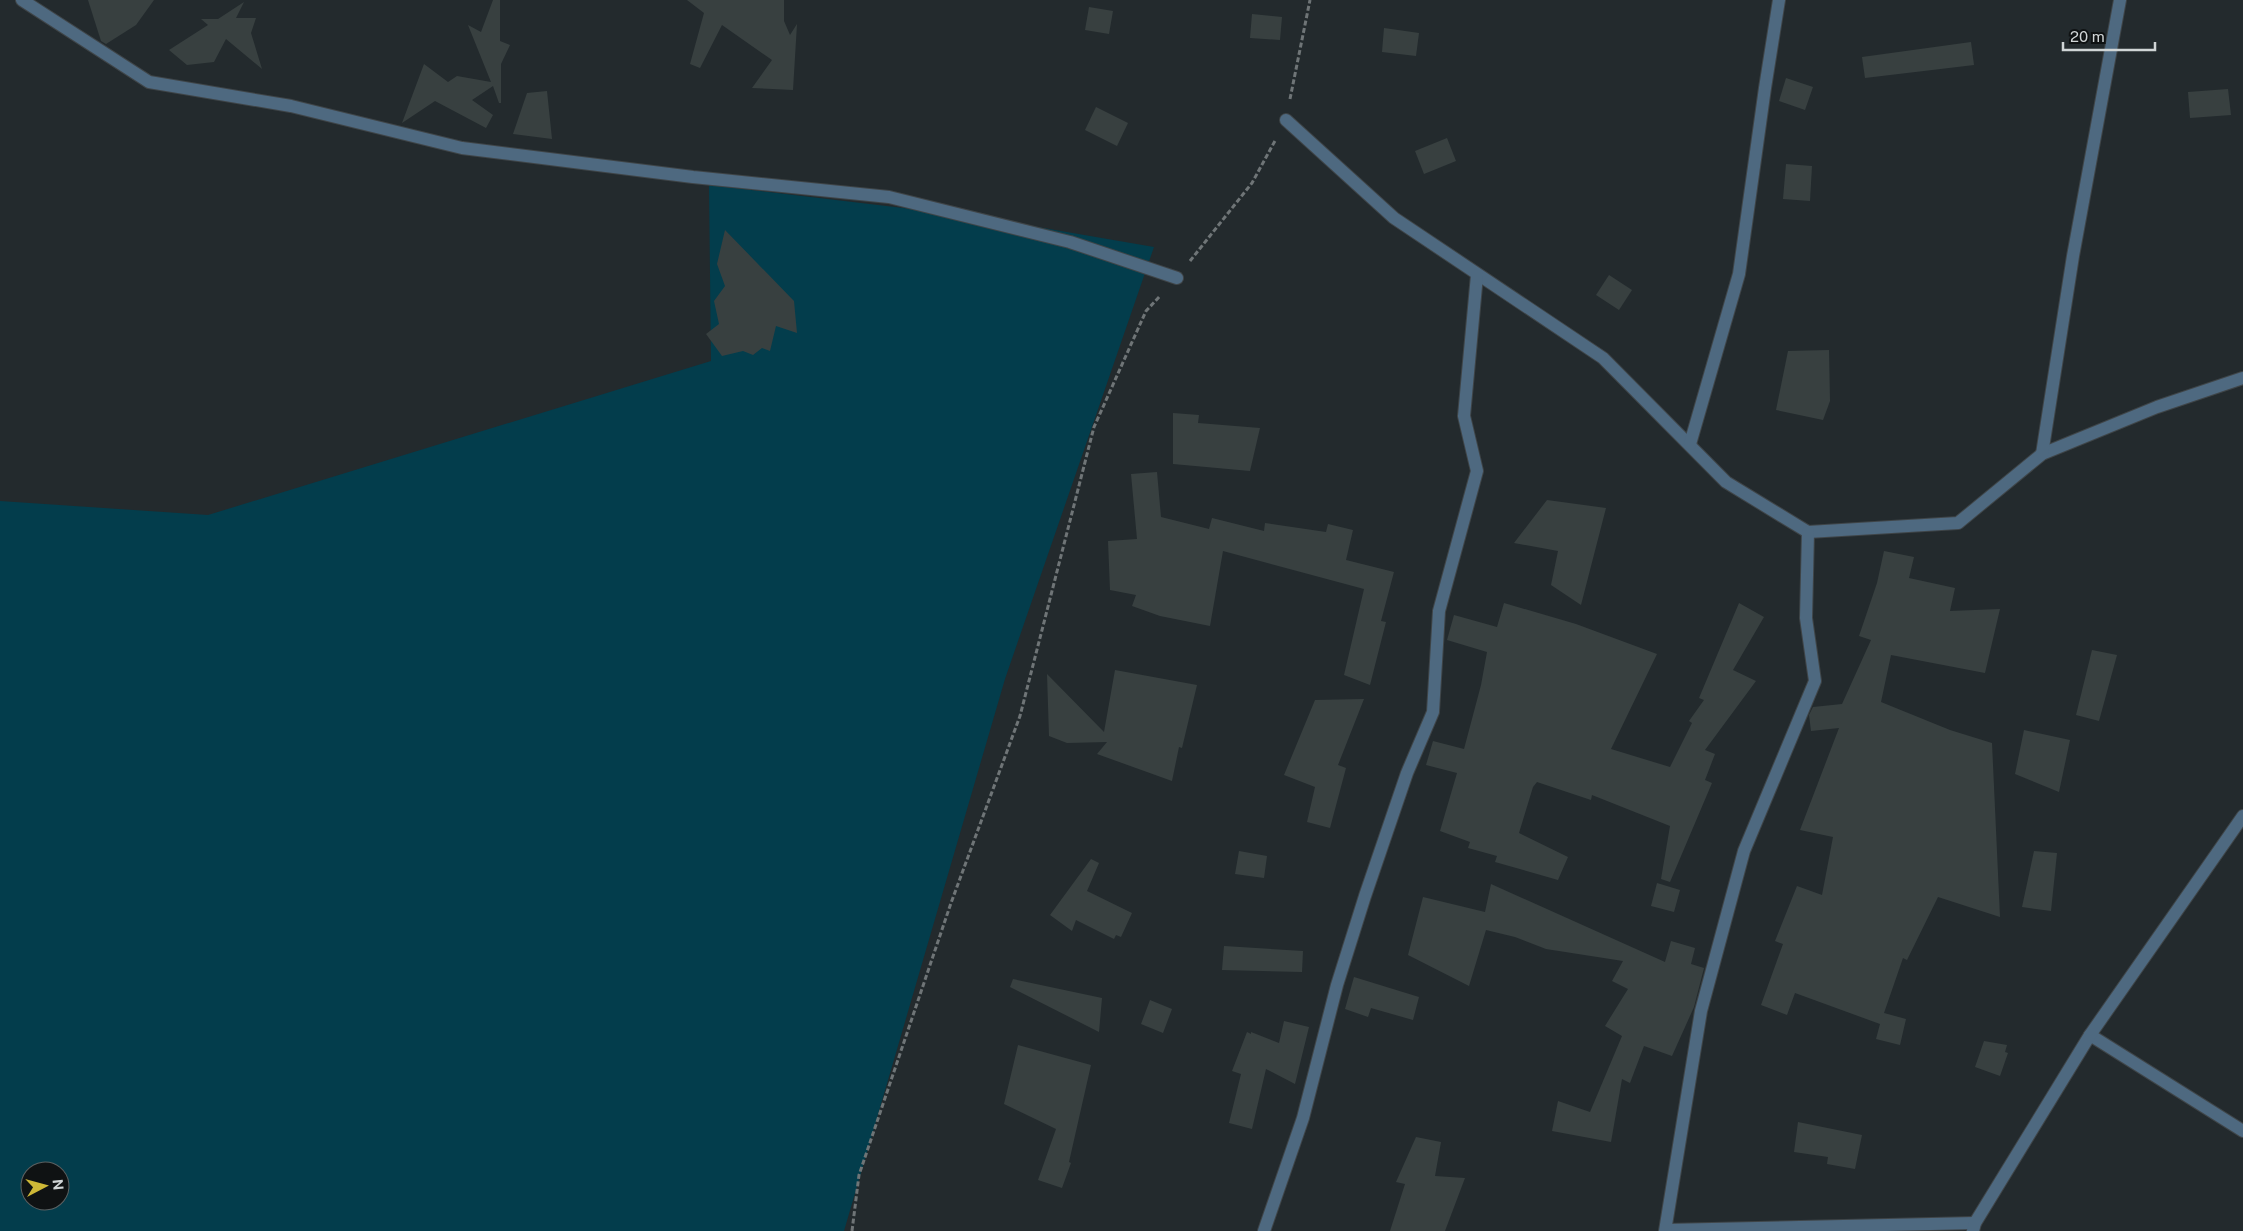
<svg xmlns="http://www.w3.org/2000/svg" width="2243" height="1231" viewBox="0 0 2243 1231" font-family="'Public Sans',sans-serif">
<rect width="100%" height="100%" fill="#232a2d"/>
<path fill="#033d4c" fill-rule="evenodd" d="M709 185 979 217 1154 247 1005 679 844 1231H0V501L208 515 711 361ZM30 1171H60V1201H30Z"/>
<g fill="#384040">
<polygon points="88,0 154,0 136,25 106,44 101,41"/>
<polygon points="493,0 500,0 500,41 510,45 501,64 501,103 499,103 493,86 472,100 493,115 486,128 435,101 402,123 424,64 448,82 457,76 491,82 468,25 481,32"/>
<polygon points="687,0 784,0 784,21 790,35 797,24 793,90 752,88 772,60 722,25 700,68 690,64 704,13"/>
<polygon points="244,2 236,18 256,18 251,33 262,69 226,39 214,62 187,65 169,50 208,25 201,19 218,19"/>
<polygon points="1089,7 1113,11 1109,34 1085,30"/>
<polygon points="1252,14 1282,17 1280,40 1250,38"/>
<polygon points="1384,28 1419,33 1416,56 1382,52"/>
<polygon points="1971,42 1974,65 1865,78 1862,57"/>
<polygon points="1786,78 1813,87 1805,110 1779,101"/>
<polygon points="2228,89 2231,115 2190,118 2188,92"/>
<polygon points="547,91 552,139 513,134 527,93"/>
<polygon points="1096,107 1128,123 1117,146 1085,130"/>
<polygon points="1447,138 1456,161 1424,174 1415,151"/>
<polygon points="1786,164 1812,166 1810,201 1783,199"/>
<polygon points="725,230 794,301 797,333 776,326 770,351 762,348 753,355 743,351 722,356 706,334 719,324 714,301 725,286 717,264"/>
<polygon points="1609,275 1632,290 1619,310 1596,295"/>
<polygon points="1829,350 1830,401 1823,420 1776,410 1788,351"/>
<polygon points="1173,413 1199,415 1198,423 1260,428 1250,471 1173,464"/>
<polygon points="1157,472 1161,517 1209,529 1212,518 1264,531 1265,523 1326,532 1328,524 1353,530 1346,560 1394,572 1381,621 1386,622 1370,685 1344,675 1364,589 1223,551 1210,626 1160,616 1132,606 1136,595 1110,590 1108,541 1137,539 1131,474"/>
<polygon points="1547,500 1606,508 1581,605 1551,585 1558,551 1514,543"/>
<polygon points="1884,551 1914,557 1909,578 1955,588 1950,611 2000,609 1985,673 1891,655 1881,702 1950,730 1992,743 2000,917 1938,897 1907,960 1903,958 1884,1013 1906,1019 1900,1045 1876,1039 1880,1024 1795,993 1787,1015 1761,1005 1783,944 1775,941 1797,886 1822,895 1833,837 1800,830 1839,728 1811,731 1809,715 1813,707 1842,704 1871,640 1859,636 1877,583"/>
<polygon points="1504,603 1576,624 1657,654 1611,749 1670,767 1692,723 1689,721 1704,700 1699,698 1739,603 1764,617 1733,670 1756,681 1705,750 1715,754 1705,780 1712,783 1670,882 1661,879 1670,826 1592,795 1591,800 1537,782 1533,787 1519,833 1568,857 1558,880 1495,862 1497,856 1468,848 1470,842 1440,831 1457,773 1426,765 1433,741 1464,749 1481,685 1487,652 1447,640 1454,615 1497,627"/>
<polygon points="2092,650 2117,655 2099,721 2076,715"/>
<polygon points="1115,670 1197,685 1182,748 1179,747 1172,781 1097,754 1107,742 1067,743 1049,736 1047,674 1104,732"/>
<polygon points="1364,699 1338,765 1346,768 1330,828 1307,822 1315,787 1284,775 1315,700"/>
<polygon points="2024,730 2070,740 2059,792 2015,774"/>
<polygon points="1239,851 1267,856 1264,878 1235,874"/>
<polygon points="2034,851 2057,853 2051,911 2022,907"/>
<polygon points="1091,859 1099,863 1087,891 1132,913 1121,937 1116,935 1114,939 1076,920 1072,931 1050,915"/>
<polygon points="1657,883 1680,890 1674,912 1651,906"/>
<polygon points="1491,884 1665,962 1671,941 1695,948 1691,964 1704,968 1694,1007 1672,1056 1644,1046 1630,1083 1622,1079 1611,1142 1552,1131 1558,1101 1590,1112 1622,1036 1605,1026 1628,989 1612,981 1623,961 1546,949 1515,937 1486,930 1469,986 1408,955 1423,897 1485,912"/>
<polygon points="1224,946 1303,951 1302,972 1222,970"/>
<polygon points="1354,977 1419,997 1413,1020 1371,1008 1368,1017 1345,1009"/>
<polygon points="1013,979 1102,998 1099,1032 1010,987"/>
<polygon points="1150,1000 1172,1009 1163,1033 1141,1024"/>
<polygon points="1284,1021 1309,1027 1295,1084 1266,1069 1252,1129 1229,1123 1241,1074 1232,1071 1247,1032 1251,1034 1251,1032 1279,1043"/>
<polygon points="1984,1041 2007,1045 2005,1052 2008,1053 2000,1076 1975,1067"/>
<polygon points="1018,1045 1091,1065 1069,1162 1071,1163 1062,1188 1038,1180 1056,1129 1004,1104"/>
<polygon points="1798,1122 1862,1135 1855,1169 1827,1164 1828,1157 1794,1152"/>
<polygon points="1416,1137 1441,1142 1435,1176 1465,1178 1445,1231 1390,1231 1405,1184 1396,1182"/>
</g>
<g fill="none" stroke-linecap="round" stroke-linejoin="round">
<defs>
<g id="minor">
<polyline points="22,0 149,82 291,106 462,148 693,177 889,197 1070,242 1177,278"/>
<polyline points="1286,120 1394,218 1603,358 1726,482 1808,532 1958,523 2042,454 2157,407 2243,378"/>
<polyline points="1690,444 1739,274 1765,88 1779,0"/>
<polyline points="2042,454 2073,256 2120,0"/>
<polyline points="2090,1035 2243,1131"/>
<polyline points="1666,1230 1975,1223"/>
<polyline points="1264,1231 1303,1118 1337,985 1365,896 1407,773 1433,712 1439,611 1477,471 1464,416 1477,275"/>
<polyline points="1665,1231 1701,1011 1744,851 1815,681 1806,618 1808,532"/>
<polyline points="1973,1231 1975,1223 2090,1035 2243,816"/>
</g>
</defs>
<use href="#minor" stroke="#3f4548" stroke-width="14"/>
<g stroke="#6f7577" stroke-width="3" stroke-dasharray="5 2.5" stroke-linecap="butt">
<polyline points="1290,99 1310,0"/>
<polyline points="1190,261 1252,183 1276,139"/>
<polyline points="852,1231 859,1175 951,903 1020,716 1094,427 1146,311 1160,296"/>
</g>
<use href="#minor" stroke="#4e6980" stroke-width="12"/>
</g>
<g transform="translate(45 1186) rotate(84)"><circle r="24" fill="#0f1213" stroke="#5c6061"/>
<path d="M0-4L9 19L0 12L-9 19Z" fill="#ceb837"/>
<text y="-8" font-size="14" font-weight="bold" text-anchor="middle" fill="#d0d5d6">N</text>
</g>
<path d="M2063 42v8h92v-8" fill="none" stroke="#d0d5d6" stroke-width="2.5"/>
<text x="2070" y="42" font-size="15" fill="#d0d5d6" stroke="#0f1213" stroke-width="4" paint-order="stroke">20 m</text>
</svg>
